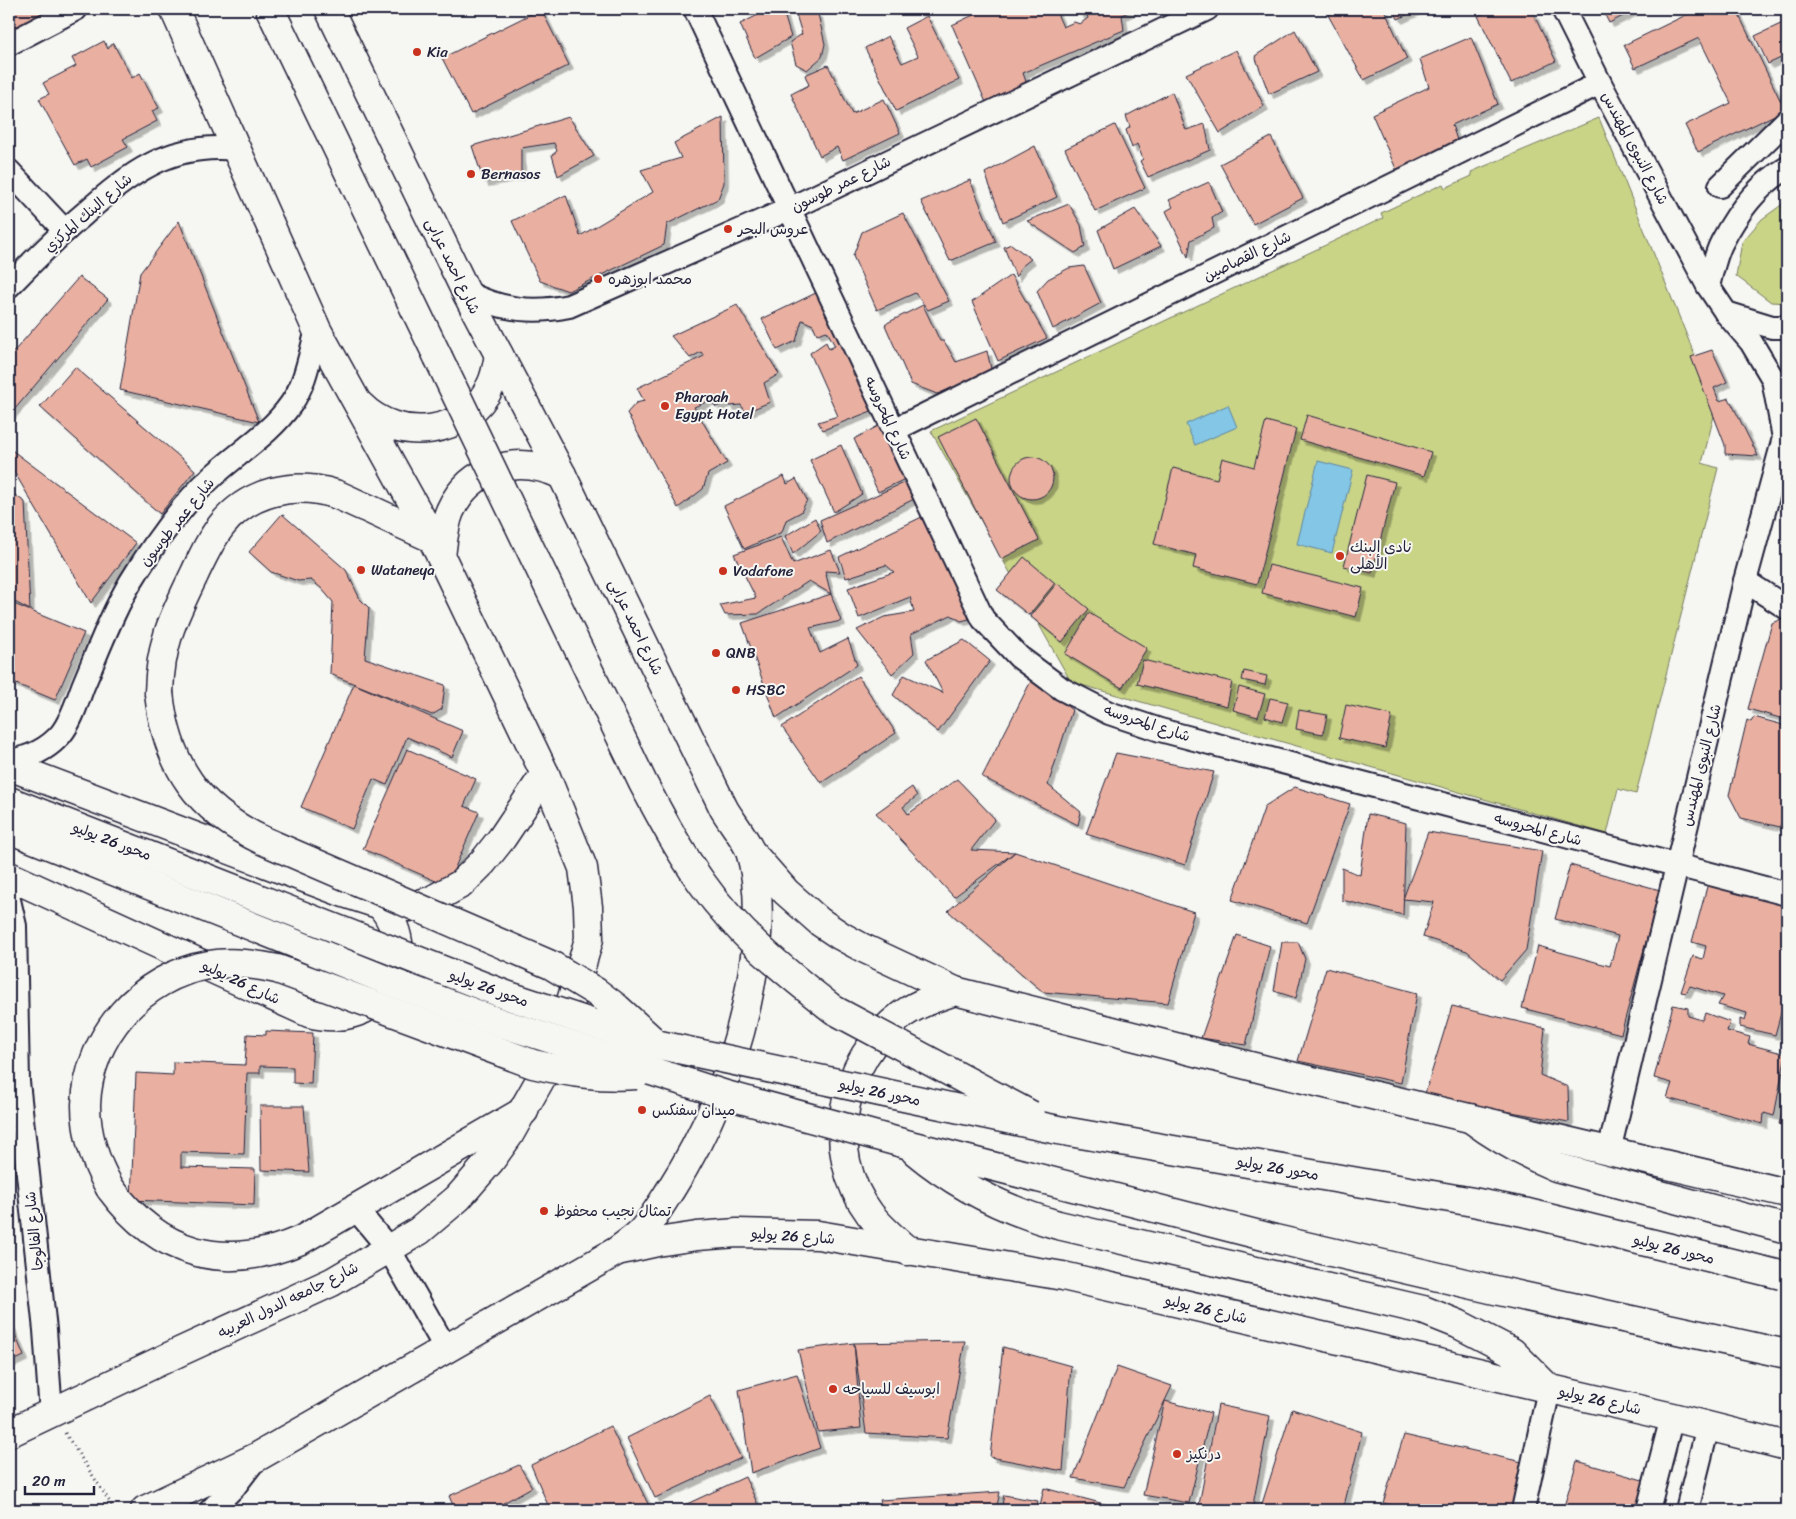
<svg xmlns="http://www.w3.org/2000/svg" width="1796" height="1519" viewBox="0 0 1796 1519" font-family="Sriracha,'Playpen Sans Arabic',sans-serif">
<defs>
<filter id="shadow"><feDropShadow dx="4.5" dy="4.5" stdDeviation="0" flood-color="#0004"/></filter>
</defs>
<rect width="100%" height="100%" fill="#f6f6f2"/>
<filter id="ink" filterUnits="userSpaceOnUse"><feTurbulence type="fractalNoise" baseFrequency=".02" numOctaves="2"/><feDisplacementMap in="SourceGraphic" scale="10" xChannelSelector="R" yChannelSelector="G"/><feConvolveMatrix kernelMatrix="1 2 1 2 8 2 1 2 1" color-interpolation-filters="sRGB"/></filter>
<g filter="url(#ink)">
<g fill="#c9d487" stroke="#767b61">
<polygon points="1599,118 1716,408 1702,463 1718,468 1636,794 1618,789 1607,834 1071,682 931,431 1383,218 1381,213 1443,184 1445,188 1472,176 1471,172"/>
<polygon points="1787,201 1787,303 1771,302 1736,276 1742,242 1762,219"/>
</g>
<g fill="#84c6e5" stroke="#5d84a1">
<polygon points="1228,405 1237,427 1195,445 1186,424"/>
<polygon points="1318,461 1353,470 1332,553 1297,544"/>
</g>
<g fill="#e9b0a1" stroke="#22223b" filter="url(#shadow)">
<polygon points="9,9 57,9 9,33"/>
<polygon points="541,9 569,65 471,114 442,58"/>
<polygon points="759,9 786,9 783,11 791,37 755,58 740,24 762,13"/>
<polygon points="802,9 806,9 818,14 825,44 822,57 807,70 796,64 790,42 802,34 795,11"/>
<polygon points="986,9 1055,9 1063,27 1074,22 1080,24 1088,18 1086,12 1080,15 1078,9 1134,9 1122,15 1124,30 1023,73 1029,90 988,107 952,25"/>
<polygon points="1341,9 1384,9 1407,59 1364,80 1328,15"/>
<polygon points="1393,9 1419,9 1398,19"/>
<polygon points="1493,9 1531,9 1556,61 1511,83 1478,16"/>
<polygon points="1602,9 1632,9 1633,11 1609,23"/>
<polygon points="1686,9 1736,9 1785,110 1698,152 1685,125 1731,103 1699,38 1635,68 1624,45 1688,14"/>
<polygon points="927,16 959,80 896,111 865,48 888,36 902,63 918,56 904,28"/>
<polygon points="1787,21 1787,55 1768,64 1755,36"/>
<polygon points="1295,30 1317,72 1269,94 1255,56"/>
<polygon points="1471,37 1498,104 1452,125 1458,143 1397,171 1372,114 1429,87 1420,59"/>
<polygon points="104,41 108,49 113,43 132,78 140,73 159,108 152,111 157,121 123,139 128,147 91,167 87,159 75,165 39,99 49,94 43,83 76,66 72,58"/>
<polygon points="1236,50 1264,106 1220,133 1186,74"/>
<polygon points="828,65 852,114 884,99 900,133 843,160 837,147 820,156 791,94 809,85 805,75"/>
<polygon points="1172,92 1186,130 1205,124 1210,150 1148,177 1140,161 1143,159 1137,144 1132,148 1126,130 1130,127 1126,116"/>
<polygon points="569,117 594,156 558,176 552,155 557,151 554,143 521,148 521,175 484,182 472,146"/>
<polygon points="723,117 724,183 718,199 667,224 664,245 568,291 540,281 512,221 566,195 580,236 653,192 641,170 681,158 674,143"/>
<polygon points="1115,125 1145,188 1095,211 1065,149"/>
<polygon points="1271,137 1303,198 1253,224 1220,164"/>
<polygon points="1035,146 1057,197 1003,222 985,173"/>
<polygon points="970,180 996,242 950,261 921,201"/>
<polygon points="1209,182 1222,212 1212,218 1214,228 1191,240 1188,257 1166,211 1173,207 1169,200"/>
<polygon points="1069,204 1081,225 1085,247 1075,253 1027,221"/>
<polygon points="1135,209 1161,246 1113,269 1098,230"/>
<polygon points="903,213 949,301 928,310 915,293 877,310 853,256 862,232"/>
<polygon points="179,221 259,422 120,390 140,273"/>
<polygon points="1011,244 1031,259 1021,267 1016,277 1004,247"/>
<polygon points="1084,266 1101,303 1053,329 1037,291 1048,279 1069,268"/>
<polygon points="1011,275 1047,338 998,361 972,302"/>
<polygon points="79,277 108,299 9,416 9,357"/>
<polygon points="822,290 879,408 823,430 818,422 838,416 810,353 826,342 829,349 835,346 827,331 817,334 813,325 802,320 796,341 777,350 762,319"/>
<polygon points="737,305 779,374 764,383 770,402 746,412 741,405 730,406 727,402 716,407 711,400 694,407 727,463 708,474 703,489 678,508 627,413 636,403 644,401 637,388 704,356 701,352 690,358 671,336"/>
<polygon points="923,305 940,341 944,341 956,362 987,351 992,373 937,394 911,384 885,325 889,322"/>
<polygon points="1712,350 1727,382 1714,388 1719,401 1729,398 1758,456 1725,454 1725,445 1691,357"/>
<polygon points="75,367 195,470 160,514 40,407"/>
<polygon points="1307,415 1431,452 1424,476 1300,440"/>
<polygon points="976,418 1039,540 1001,559 938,437"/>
<polygon points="1266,421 1296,429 1257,584 1193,568 1196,555 1154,544 1173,468 1217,479 1222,458 1254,467"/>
<polygon points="880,425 905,479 878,492 854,439"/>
<polygon points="841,445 862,494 834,512 810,460"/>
<polygon points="9,448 136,543 91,603 9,463"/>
<circle cx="1032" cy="478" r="21"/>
<polygon points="1367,475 1395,482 1372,573 1344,566"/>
<polygon points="784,476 787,484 796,479 807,500 801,512 786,520 782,532 744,549 724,506"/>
<polygon points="910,480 918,497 827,543 820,520"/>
<polygon points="9,491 25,502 30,610 9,599"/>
<polygon points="282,514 346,570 360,599 369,608 365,658 445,685 442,709 432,715 330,674 333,602 321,588 311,580 298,581 271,572 249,552"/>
<polygon points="928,514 969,619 961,621 951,615 911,634 914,653 892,674 857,630 884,617 914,612 910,597 859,618 848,588 894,572 886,565 846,578 839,557"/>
<polygon points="815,518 821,531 793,554 785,536"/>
<polygon points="781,537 793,564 831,550 840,572 825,571 831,594 809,581 758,614 725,615 720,605 756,598 734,554"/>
<polygon points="1024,557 1055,583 1029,615 997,590"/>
<polygon points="1269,565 1363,588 1356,617 1262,593"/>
<polygon points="1057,583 1089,609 1062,642 1030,616"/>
<polygon points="831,594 841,621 810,628 820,653 848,639 857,665 776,718 742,623"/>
<polygon points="9,602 84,633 55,700 9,681"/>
<polygon points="1089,613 1147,648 1122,688 1065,654"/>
<polygon points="1786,617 1787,618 1787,720 1748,709 1772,623"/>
<polygon points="964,640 990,661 938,732 893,695 904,675 943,693 926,660"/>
<polygon points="1143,660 1232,682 1227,706 1137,684"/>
<polygon points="1244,671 1267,676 1265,685 1242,680"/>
<polygon points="858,676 896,733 821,783 782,727"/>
<polygon points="1032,679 1072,710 1048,785 1081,812 1078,825 982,777"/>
<polygon points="354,684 463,731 452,757 407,737 387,785 373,779 352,829 301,807"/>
<polygon points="1239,687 1265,694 1258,717 1233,710"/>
<polygon points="1270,698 1288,702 1282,722 1265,717"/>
<polygon points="1346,705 1392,715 1385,748 1339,738"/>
<polygon points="1299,710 1327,715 1323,734 1296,729"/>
<polygon points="1754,717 1787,726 1787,825 1781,823 1780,827 1741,818 1729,795 1747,720 1751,722"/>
<polygon points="407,749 476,779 464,806 479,812 447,886 363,849"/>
<polygon points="1116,753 1214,772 1185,865 1086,834"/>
<polygon points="957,779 995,819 971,850 1015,852 954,897 876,813 912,787 917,796 903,807 908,814"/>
<polygon points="1295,787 1350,804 1307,923 1232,900 1265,806"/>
<polygon points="1368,814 1406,823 1403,915 1342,900 1342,868 1360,875"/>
<polygon points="1428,832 1542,851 1526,950 1500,980 1467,951 1423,937 1434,902 1403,899"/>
<polygon points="1015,852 1194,912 1168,1003 1043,992 948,911"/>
<polygon points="1570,865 1660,890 1621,1034 1522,1008 1538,946 1610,966 1618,936 1555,919"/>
<polygon points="1708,883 1787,903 1787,991 1775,1035 1740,1027 1740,1019 1745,1021 1747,1013 1718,1005 1723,996 1690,986 1686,993 1681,992 1693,956 1703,959 1706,946 1692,942"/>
<polygon points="1237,935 1270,946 1246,1045 1201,1038"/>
<polygon points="1282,942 1298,942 1305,959 1296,998 1274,991"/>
<polygon points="1326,968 1417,993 1401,1083 1298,1061"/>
<polygon points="1673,1005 1688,1008 1688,1016 1702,1020 1705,1013 1730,1022 1727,1031 1750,1037 1748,1044 1786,1054 1774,1116 1764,1113 1763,1124 1667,1098 1672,1083 1654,1078"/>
<polygon points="1452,1006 1545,1028 1540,1075 1568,1087 1569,1122 1424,1097"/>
<polygon points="266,1031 313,1033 311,1084 293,1083 293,1067 260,1066 260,1073 247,1073 244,1154 181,1152 181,1167 255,1169 254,1205 131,1200 136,1073 173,1075 173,1062 245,1065 247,1034 266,1035"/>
<polygon points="1787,1090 1787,1126 1779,1124"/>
<polygon points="260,1106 304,1106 309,1172 261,1170"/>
<polygon points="9,1320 24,1356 9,1363"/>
<polygon points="965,1341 947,1438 866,1433 854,1343"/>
<polygon points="854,1343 861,1428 818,1432 798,1350"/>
<polygon points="1003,1347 1071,1366 1063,1471 990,1457"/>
<polygon points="1117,1367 1172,1386 1124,1487 1073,1478"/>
<polygon points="797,1374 820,1448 751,1473 739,1390"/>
<polygon points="710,1396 741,1458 655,1498 627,1438"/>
<polygon points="1165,1401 1211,1413 1189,1503 1143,1495"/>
<polygon points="1218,1405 1270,1416 1252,1510 1198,1510"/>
<polygon points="1292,1409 1362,1432 1343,1510 1260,1510"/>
<polygon points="610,1426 651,1510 550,1510 531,1465"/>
<polygon points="1404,1435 1531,1464 1518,1510 1415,1510 1383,1503"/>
<polygon points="1577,1461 1646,1481 1637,1510 1563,1510"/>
<polygon points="519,1465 532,1487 491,1510 455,1510 449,1496"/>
<polygon points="745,1477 760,1509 674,1510"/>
<polygon points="1044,1488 1108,1505 1106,1510 1039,1510"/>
<polygon points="1000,1492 996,1510 883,1510 880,1500"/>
<polygon points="1004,1495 1038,1501 1036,1510 1001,1510"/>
<polygon points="532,1504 536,1510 521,1510"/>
</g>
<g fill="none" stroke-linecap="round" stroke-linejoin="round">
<defs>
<g id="minor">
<polyline points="695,9 983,619 1019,657 1062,689 1109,713 1160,730 1787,894"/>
<polyline points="1563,9 1600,83 1708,286"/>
<polyline points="9,44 76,9"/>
<polyline points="9,171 65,231"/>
<polyline points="1720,186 1787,120"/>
<path d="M9 286C33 261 57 237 83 215 130 173 170 142 236 149"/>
<path d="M466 292C499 310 532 314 569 306L789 209 1207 9"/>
<polyline points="1726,313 1772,327 1787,327"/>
<polyline points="894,430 1600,83"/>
<polyline points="1745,581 1787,608"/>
<path d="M9 761C29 758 47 750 61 734 72 720 77 702 83 686 98 651 111 615 130 583 153 545 180 506 213 476 239 452 270 434 291 404 306 383 310 354 317 330"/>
<polyline points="9,900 15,926 18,1082 45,1330 51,1413"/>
<path d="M1609 1151 1745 581 1784 438 1773 379 1751 342 1726 313 1708 286C1712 272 1715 255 1722 242 1737 213 1759 184 1787 168"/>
<polyline points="356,1209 389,1249 446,1349"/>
<polyline points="211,1510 234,1487 257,1457"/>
<polyline points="1523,1510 1549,1389"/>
<polyline points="1648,1510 1672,1417"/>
<polyline points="1687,1510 1708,1426"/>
</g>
<g id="major">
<path d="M360 405C398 444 467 436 491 385 496 375 497 365 499 355"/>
<path d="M441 557C443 541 444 525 450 511 471 465 519 455 562 475"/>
<polyline points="9,766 344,893 381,905 409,907 430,901 461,884 483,862 502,838 545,774"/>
<polyline points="750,851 786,892 820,922 841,936 863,948 955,991 1270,1071 1787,1193"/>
<path d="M9 876 309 1013C380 1032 426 962 381 905"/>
<polyline points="621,1250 657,1242 697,1236 737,1233 818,1235 1063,1276 1672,1417 1787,1446"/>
<path d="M908 1251C894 1239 881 1228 870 1214 822 1150 841 1060 903 1014 919 1003 937 997 955 991"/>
<polyline points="9,1433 177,1353 332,1282 419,1231 458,1198 491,1160 509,1135 544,1073 563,1029 589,939 588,907 583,868 545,774 432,538 317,330 174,9"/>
<path d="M145 1510 257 1457 617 1251C625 1245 634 1239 641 1232 652 1220 662 1203 671 1189 716 1118 744 1040 755 956 759 922 760 884 750 851 745 838 731 821 724 809L562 475 466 292 329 9"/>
</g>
<g id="highway">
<polyline points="270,9 438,357"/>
<path d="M159 693C160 644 173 618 194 575 202 558 210 540 222 525 249 491 295 481 335 494 346 498 356 504 367 508 388 518 410 528 432 538"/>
<path d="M1470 1118C1497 1138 1525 1154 1556 1167L1787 1229"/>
<polyline points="906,1144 1275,1239 1495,1290 1787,1354"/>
<path d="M915 1151C958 1187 1005 1210 1058 1225L1423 1310 1458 1324 1512 1352 1549 1389"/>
<path d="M110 1188C159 1255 225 1273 301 1240L524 1111"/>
</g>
</defs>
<use href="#minor" stroke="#22223b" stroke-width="26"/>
<use href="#major" stroke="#22223b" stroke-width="31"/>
<use href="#highway" stroke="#22223b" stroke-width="31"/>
<polyline stroke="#22223b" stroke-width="3" stroke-dasharray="1 4" stroke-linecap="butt" points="65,1433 115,1510"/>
<use href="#minor" stroke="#f6f6f2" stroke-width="22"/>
<use href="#major" stroke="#f6f6f2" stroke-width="28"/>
<use href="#highway" stroke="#f6f6f2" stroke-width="28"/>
<defs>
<g id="highway-bridge">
<path d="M438 357 643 783C661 817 679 851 702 883 737 933 786 973 834 1010L1031 1115"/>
<path d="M159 693C167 766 198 810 264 841L551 965 596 992 617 1008 651 1039"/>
<polyline points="9,801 506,995 655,1044 1058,1130 1473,1202 1528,1213 1781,1275"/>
<polyline points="9,829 391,982 501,1023 726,1095 906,1144"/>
<path d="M110 1188C95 1162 86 1135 86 1105 88 1036 141 976 209 965 232 961 254 964 277 969L533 1064C567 1072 601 1078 636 1075"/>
</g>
</defs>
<use href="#highway-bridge" stroke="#22223b" stroke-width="31" stroke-linecap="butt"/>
<use href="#highway-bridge" stroke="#f6f6f2" stroke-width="28"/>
</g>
</g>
<g fill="#c8321e" stroke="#f6f6f2" stroke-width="2">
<circle cx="417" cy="52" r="5"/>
<circle cx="471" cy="174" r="5"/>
<circle cx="728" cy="229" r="5"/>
<circle cx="598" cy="279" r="5"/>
<circle cx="665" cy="406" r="5"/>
<circle cx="1340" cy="556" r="5"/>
<circle cx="361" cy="570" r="5"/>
<circle cx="723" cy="571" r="5"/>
<circle cx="716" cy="653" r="5"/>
<circle cx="736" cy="690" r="5"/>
<circle cx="642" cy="1110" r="5"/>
<circle cx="544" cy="1211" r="5"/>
<circle cx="833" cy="1389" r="5"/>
<circle cx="1177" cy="1454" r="5"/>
</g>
<g text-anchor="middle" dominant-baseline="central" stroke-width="4" stroke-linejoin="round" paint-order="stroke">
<g font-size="15" fill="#22223b" stroke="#f6f6f2" text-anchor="start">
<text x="427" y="52">Kia</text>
<text x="481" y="174">Bernasos</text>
<text x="738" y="229">عروس البحر</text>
<text x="608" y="279">محمد ابوزهره</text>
<text x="675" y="397">Pharoah<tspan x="675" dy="17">Egypt Hotel</tspan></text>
<text x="1350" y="547">نادى البنك<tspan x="1350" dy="17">الأهلى</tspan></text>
<text x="371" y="570">Wataneya</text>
<text x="733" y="571">Vodafone</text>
<text x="726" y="653">QNB</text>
<text x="746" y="690">HSBC</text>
<text x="652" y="1110">ميدان سفنكس</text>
<text x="554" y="1211">تمثال نجيب محفوظ</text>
<text x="843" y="1389">ابوسيف للسياحه</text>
<text x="1187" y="1454">درنكيز</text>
</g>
<g font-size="15" fill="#22223b" stroke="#f6f6f2">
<text transform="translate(1635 148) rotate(62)">شارع النبوى المهندس</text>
<text transform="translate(841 184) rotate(-26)">شارع عمر طوسون</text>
<text transform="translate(88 213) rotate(-41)">شارع البنك المركزي</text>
<text transform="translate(1247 256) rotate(-26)">شارع القصاصين</text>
<text transform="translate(453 266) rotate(64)">شارع احمد عرابى</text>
<text transform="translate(888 418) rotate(65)">شارع المحروسه</text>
<text transform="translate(177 522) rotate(-51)">شارع عمر طوسون</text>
<text transform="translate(636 627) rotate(64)">شارع احمد عرابى</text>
<text transform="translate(1147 723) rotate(18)">شارع المحروسه</text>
<text transform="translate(1701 765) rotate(-76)">شارع النبوى المهندس</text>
<text transform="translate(1538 829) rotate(15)">شارع المحروسه</text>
<text transform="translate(112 841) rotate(21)">محور 26 يوليو</text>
<text transform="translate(241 982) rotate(25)">شارع 26 يوليو</text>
<text transform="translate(489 988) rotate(20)">محور 26 يوليو</text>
<text transform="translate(880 1092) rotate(12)">محور 26 يوليو</text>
<text transform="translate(1278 1168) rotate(10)">محور 26 يوليو</text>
<text transform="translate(34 1231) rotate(-96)">شارع الفالوجا</text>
<text transform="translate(793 1236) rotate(4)">شارع 26 يوليو</text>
<text transform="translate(1674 1249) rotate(14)">محور 26 يوليو</text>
<text transform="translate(288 1300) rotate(-26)">شارع جامعه الدول العربيه</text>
<text transform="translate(1206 1309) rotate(13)">شارع 26 يوليو</text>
<text transform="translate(1600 1400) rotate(13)">شارع 26 يوليو</text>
</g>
</g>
<rect width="1796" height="1519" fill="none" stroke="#f6f6f2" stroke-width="30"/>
<rect x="15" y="15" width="1766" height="1489" fill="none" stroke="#22223b" stroke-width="2" filter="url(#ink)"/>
<path d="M25 1486v8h69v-8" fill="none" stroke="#22223b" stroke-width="2.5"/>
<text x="32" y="1486" font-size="15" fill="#22223b" stroke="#f6f6f2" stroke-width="4" paint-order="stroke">20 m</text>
</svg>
